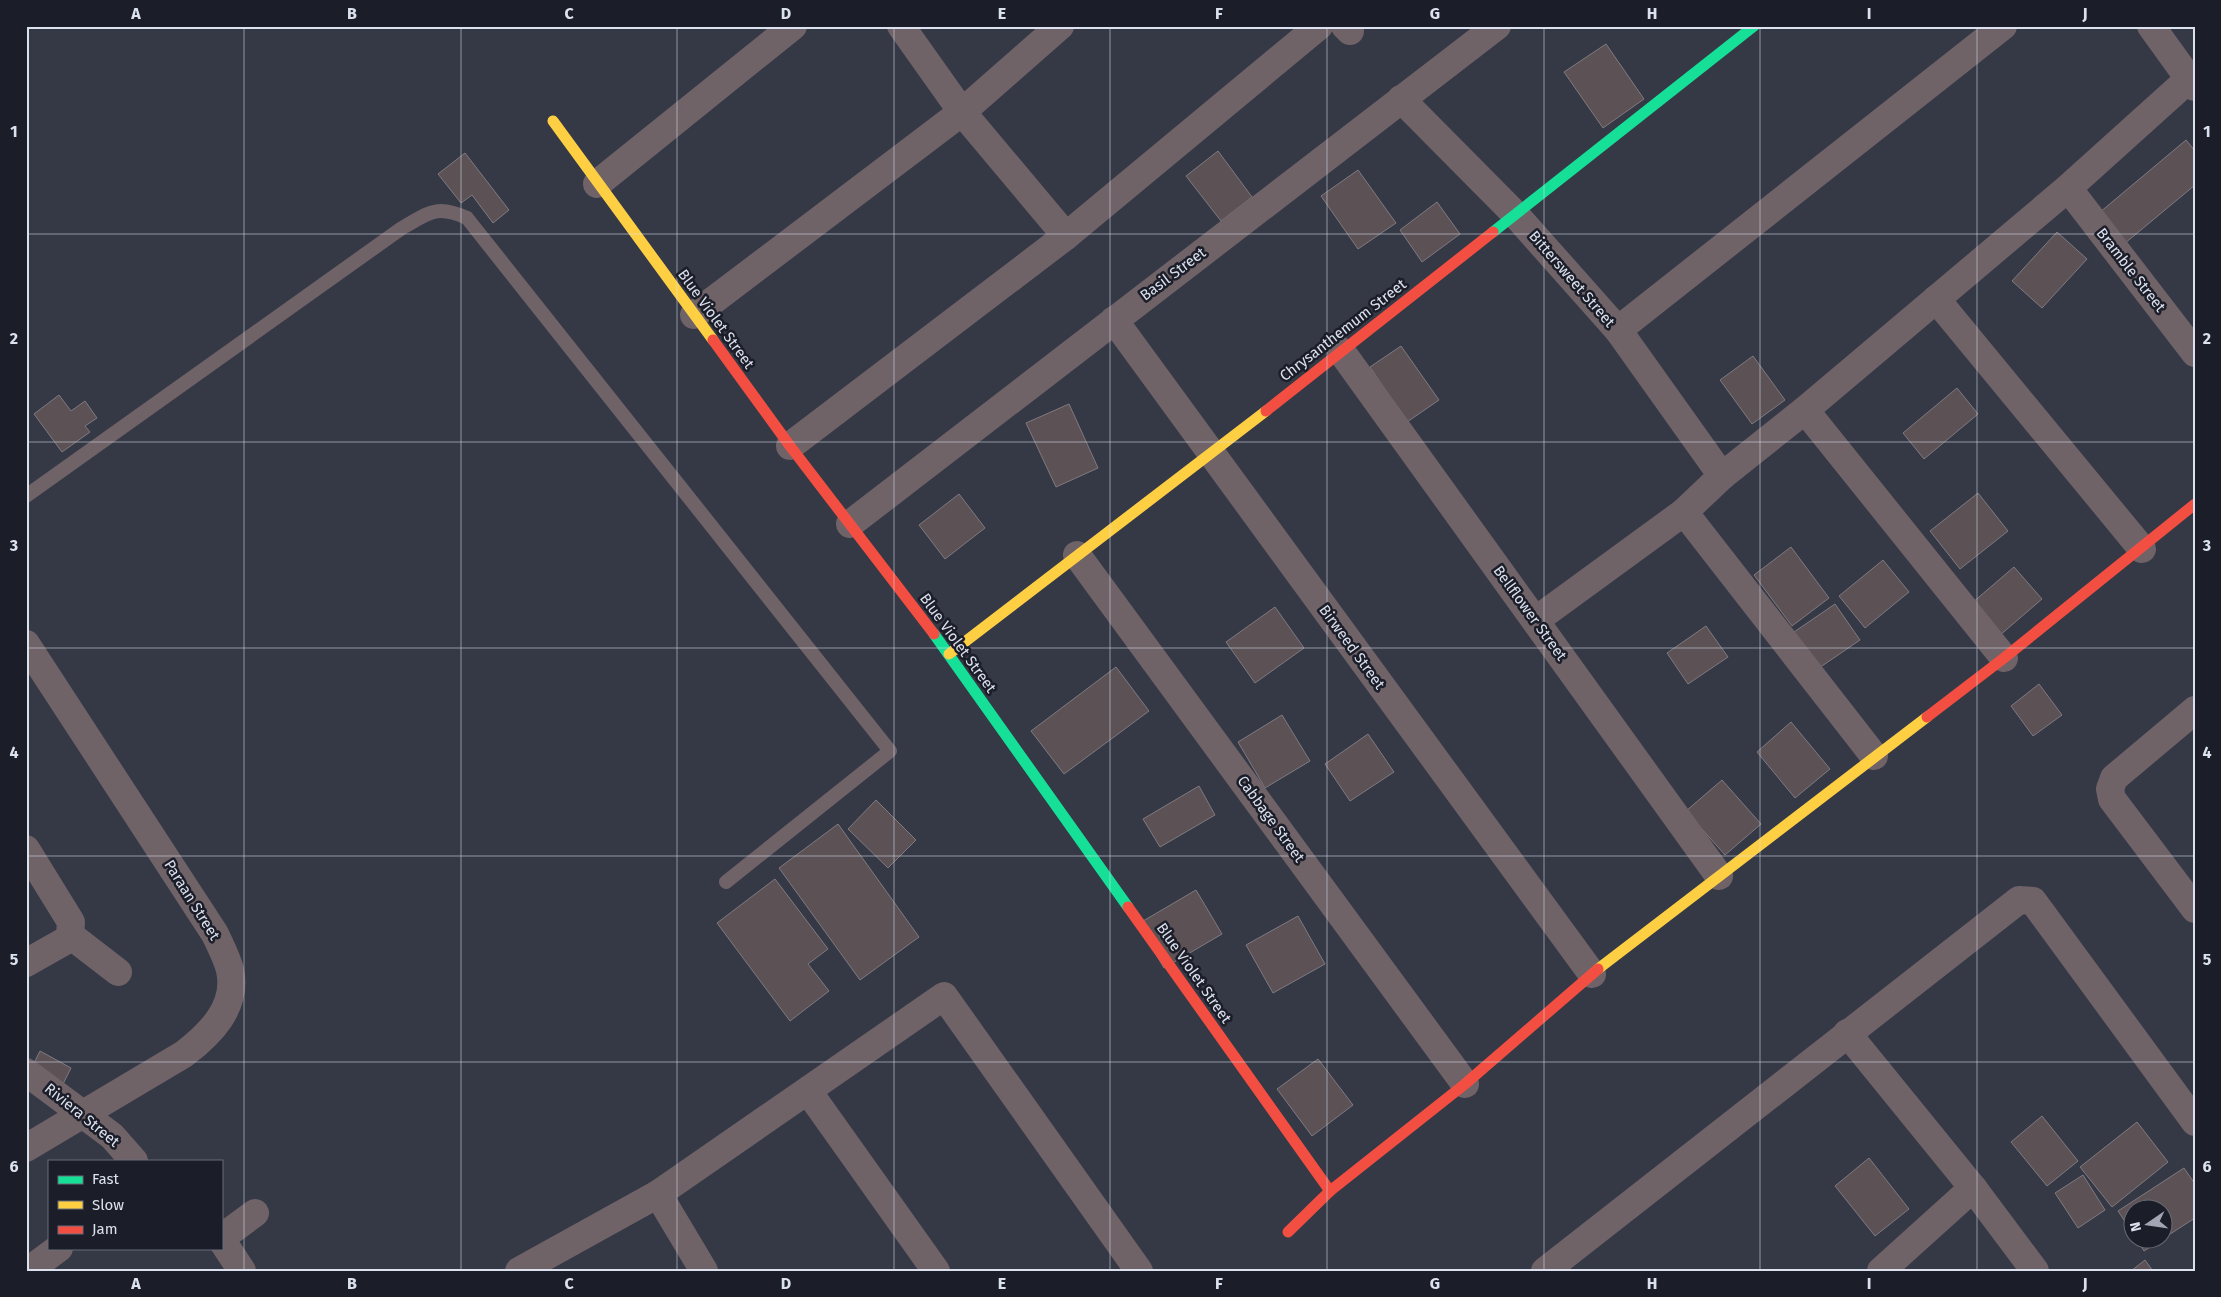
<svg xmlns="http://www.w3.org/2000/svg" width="2221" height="1297" viewBox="0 0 2221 1297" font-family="'Fira Sans',sans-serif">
<rect width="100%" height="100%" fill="#353946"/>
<g fill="#5c5256" stroke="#7f7a80">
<polygon points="1606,44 1644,99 1603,128 1564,72"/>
<polygon points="2186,140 2195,151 2195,185 2124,244 2099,213"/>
<polygon points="1218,151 1252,197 1221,221 1186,176"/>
<polygon points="465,153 509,210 493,223 472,195 461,203 438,174"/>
<polygon points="1358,170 1396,223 1358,249 1321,196"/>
<polygon points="1437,202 1460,234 1422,262 1400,230"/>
<polygon points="2057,232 2087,259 2042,308 2012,281"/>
<polygon points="1401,346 1439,400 1407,422 1370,367"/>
<polygon points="1753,356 1785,400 1752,424 1720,380"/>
<polygon points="1957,388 1978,414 1924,459 1903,433"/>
<polygon points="59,395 71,411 85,401 97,418 85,426 90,432 62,452 34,414"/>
<polygon points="1069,404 1098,468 1056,487 1026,423"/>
<polygon points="1978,493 2008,531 1960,569 1930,531"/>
<polygon points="959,494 985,528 945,559 919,525"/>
<polygon points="1791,547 1829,598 1792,626 1754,575"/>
<polygon points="1883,560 1909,592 1865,628 1839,596"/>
<polygon points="2014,567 2042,599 1999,636 1972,603"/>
<polygon points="1835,604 1860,640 1819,668 1794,632"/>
<polygon points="1275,607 1304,648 1255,683 1226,642"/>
<polygon points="1706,626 1728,657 1688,684 1667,653"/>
<polygon points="1116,667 1149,711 1064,774 1031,731"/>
<polygon points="2039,684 2062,715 2033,736 2011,706"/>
<polygon points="1282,715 1310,761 1265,788 1238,742"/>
<polygon points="1791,722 1830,769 1795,798 1757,752"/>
<polygon points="1368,734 1394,772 1350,801 1325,764"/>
<polygon points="1722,780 1761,824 1725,855 1686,811"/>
<polygon points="1199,786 1215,815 1160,847 1143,819"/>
<polygon points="876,800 916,840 888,868 848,829"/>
<polygon points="838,824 919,937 860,980 779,868"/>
<polygon points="775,879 828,949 808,964 829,991 790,1021 717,923"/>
<polygon points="1196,890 1222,934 1164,968 1138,924"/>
<polygon points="1298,916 1325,964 1273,993 1246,945"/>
<polygon points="40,1051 71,1068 63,1084 32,1067"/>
<polygon points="1318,1059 1353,1105 1312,1136 1277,1089"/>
<polygon points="2042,1116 2078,1161 2047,1186 2011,1142"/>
<polygon points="2137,1122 2168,1162 2112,1207 2080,1167"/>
<polygon points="1869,1158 1909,1209 1875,1236 1835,1186"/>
<polygon points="2184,1168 2195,1184 2195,1218 2164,1238 2164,1210 2134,1210 2134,1235 2118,1211"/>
<polygon points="2083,1175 2105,1210 2078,1228 2055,1193"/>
<polygon points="2137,1240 2161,1240 2144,1251"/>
<polygon points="2145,1260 2153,1271 2131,1271"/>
</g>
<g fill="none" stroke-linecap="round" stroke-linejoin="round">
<path stroke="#706368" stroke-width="14" d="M26 496 402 228C429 213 436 204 467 218L890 751 726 882"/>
<g stroke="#706368" stroke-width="28">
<polyline points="901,26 962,112 1066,236"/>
<polyline points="1345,26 1350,31"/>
<polyline points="2151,26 2195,87"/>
<polyline points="1401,99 1515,214 1618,330 1722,476"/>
<polyline points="597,184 793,26"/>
<polyline points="2068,188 2195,353"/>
<polyline points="1936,299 2142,549"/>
<polyline points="694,315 962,112 1060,26"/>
<polyline points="1114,320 1592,974"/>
<polyline points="1618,330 2003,26"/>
<polyline points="1341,351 1719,876"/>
<polyline points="1805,410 2004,658"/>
<polyline points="790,446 1066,236 1319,26"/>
<polyline points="1684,512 1874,756"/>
<polyline points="850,524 1497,26"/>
<polyline points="1077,555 1465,1084"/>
<polyline points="1536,620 1684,512 1722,476 1805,410 2068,188 2189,79"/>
<path d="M26 644 215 934C220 945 227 958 230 970 238 1007 210 1034 184 1054L26 1148"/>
<polyline points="2195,710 2114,778 2110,789 2112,799 2195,909"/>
<polyline points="26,849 71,922 70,935 65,941 26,963"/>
<polyline points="70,935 118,972"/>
<polyline points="1847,1033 1973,1188 2035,1271"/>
<polyline points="26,1072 112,1136 134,1161"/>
<polyline points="808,1091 936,1271"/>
<polyline points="658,1194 704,1271"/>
<polyline points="221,1238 255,1213"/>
<polyline points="221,1239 242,1271"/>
<polyline points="28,1271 59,1248"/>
<polyline points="519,1271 658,1194 944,996 1139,1271"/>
<polyline points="1545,1271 2019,900 2033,901 2195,1122"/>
<polyline points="1881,1271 1973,1188"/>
</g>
<g stroke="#16e098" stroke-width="11">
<polyline points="1493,232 1754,26"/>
<polyline points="934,634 1128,907"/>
</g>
<g stroke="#ffcf43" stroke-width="11">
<polyline points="553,121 713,340"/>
<polyline points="949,654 1266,411"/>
<polyline points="1598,969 1927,717"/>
</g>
<g stroke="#f24e42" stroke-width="11">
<polyline points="713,340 790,446 934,634"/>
<polyline points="1266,411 1493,232"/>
<polyline points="1927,717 2004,658 2195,504"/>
<polyline points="1128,907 1330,1191"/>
<polyline points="1288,1232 1330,1191 1465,1084 1598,969"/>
</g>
</g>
<path fill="none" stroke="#dce1ef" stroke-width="1" stroke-opacity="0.55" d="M244 26V1271M461 26V1271M677 26V1271M894 26V1271M1110 26V1271M1327 26V1271M1544 26V1271M1760 26V1271M1977 26V1271M26 234H2195M26 442H2195M26 648H2195M26 856H2195M26 1062H2195"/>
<g text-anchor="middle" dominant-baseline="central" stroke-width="5" stroke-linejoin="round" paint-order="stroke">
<g font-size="15" fill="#dce1ef" stroke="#1b1e28">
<text transform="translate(2131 270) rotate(52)">Bramble Street</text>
<text transform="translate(1173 274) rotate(-37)">Basil Street</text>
<text transform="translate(1572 279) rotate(49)">Bittersweet Street</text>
<text transform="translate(716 319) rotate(54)">Blue Violet Street</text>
<text transform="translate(1343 330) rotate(-38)">Chrysanthemum Street</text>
<text transform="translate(1530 613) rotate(54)">Bellflower Street</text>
<text transform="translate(958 643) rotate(54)">Blue Violet Street</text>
<text transform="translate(1352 647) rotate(54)">Birweed Street</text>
<text transform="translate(1271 819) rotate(54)">Cabbage Street</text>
<text transform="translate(192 900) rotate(58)">Paraan Street</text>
<text transform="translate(1194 973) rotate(55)">Blue Violet Street</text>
<text transform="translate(82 1115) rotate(39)">Riviera Street</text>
</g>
</g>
<rect width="2221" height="1297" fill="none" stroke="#1b1e28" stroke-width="55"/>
<rect x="48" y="1160" width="175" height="90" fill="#1b1e28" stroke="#686c78"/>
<rect x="58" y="1176" width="25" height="8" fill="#16e098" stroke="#686c78"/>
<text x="92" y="1184" font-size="15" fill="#dce1ef">Fast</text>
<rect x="58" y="1201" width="25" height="8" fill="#ffcf43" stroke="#686c78"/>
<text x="92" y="1210" font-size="15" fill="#dce1ef">Slow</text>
<rect x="58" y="1226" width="25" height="8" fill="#f24e42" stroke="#686c78"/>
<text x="92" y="1234" font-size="15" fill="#dce1ef">Jam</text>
<g transform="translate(2148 1224) rotate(257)"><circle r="24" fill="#1b1e28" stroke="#686c78"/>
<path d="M0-4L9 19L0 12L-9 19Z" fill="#a2a6b4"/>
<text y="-8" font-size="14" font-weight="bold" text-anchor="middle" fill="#dce1ef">N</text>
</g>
<rect x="28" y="28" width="2166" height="1242" fill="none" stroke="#dce1ef" stroke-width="2"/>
<g font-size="16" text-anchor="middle" font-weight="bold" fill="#dce1ef">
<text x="136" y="19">A</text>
<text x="352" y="19">B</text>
<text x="569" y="19">C</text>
<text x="786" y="19">D</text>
<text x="1002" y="19">E</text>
<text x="1219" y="19">F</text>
<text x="1435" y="19">G</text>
<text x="1652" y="19">H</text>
<text x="1869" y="19">I</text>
<text x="2085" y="19">J</text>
<text x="14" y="137">1</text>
<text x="2207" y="137">1</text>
<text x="14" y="344">2</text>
<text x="2207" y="344">2</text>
<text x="14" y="551">3</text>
<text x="2207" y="551">3</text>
<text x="14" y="758">4</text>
<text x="2207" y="758">4</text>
<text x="14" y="965">5</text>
<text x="2207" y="965">5</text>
<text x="14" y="1172">6</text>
<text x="2207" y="1172">6</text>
<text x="136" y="1289">A</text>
<text x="352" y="1289">B</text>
<text x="569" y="1289">C</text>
<text x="786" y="1289">D</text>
<text x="1002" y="1289">E</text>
<text x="1219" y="1289">F</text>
<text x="1435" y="1289">G</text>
<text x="1652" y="1289">H</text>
<text x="1869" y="1289">I</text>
<text x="2085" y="1289">J</text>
</g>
</svg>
